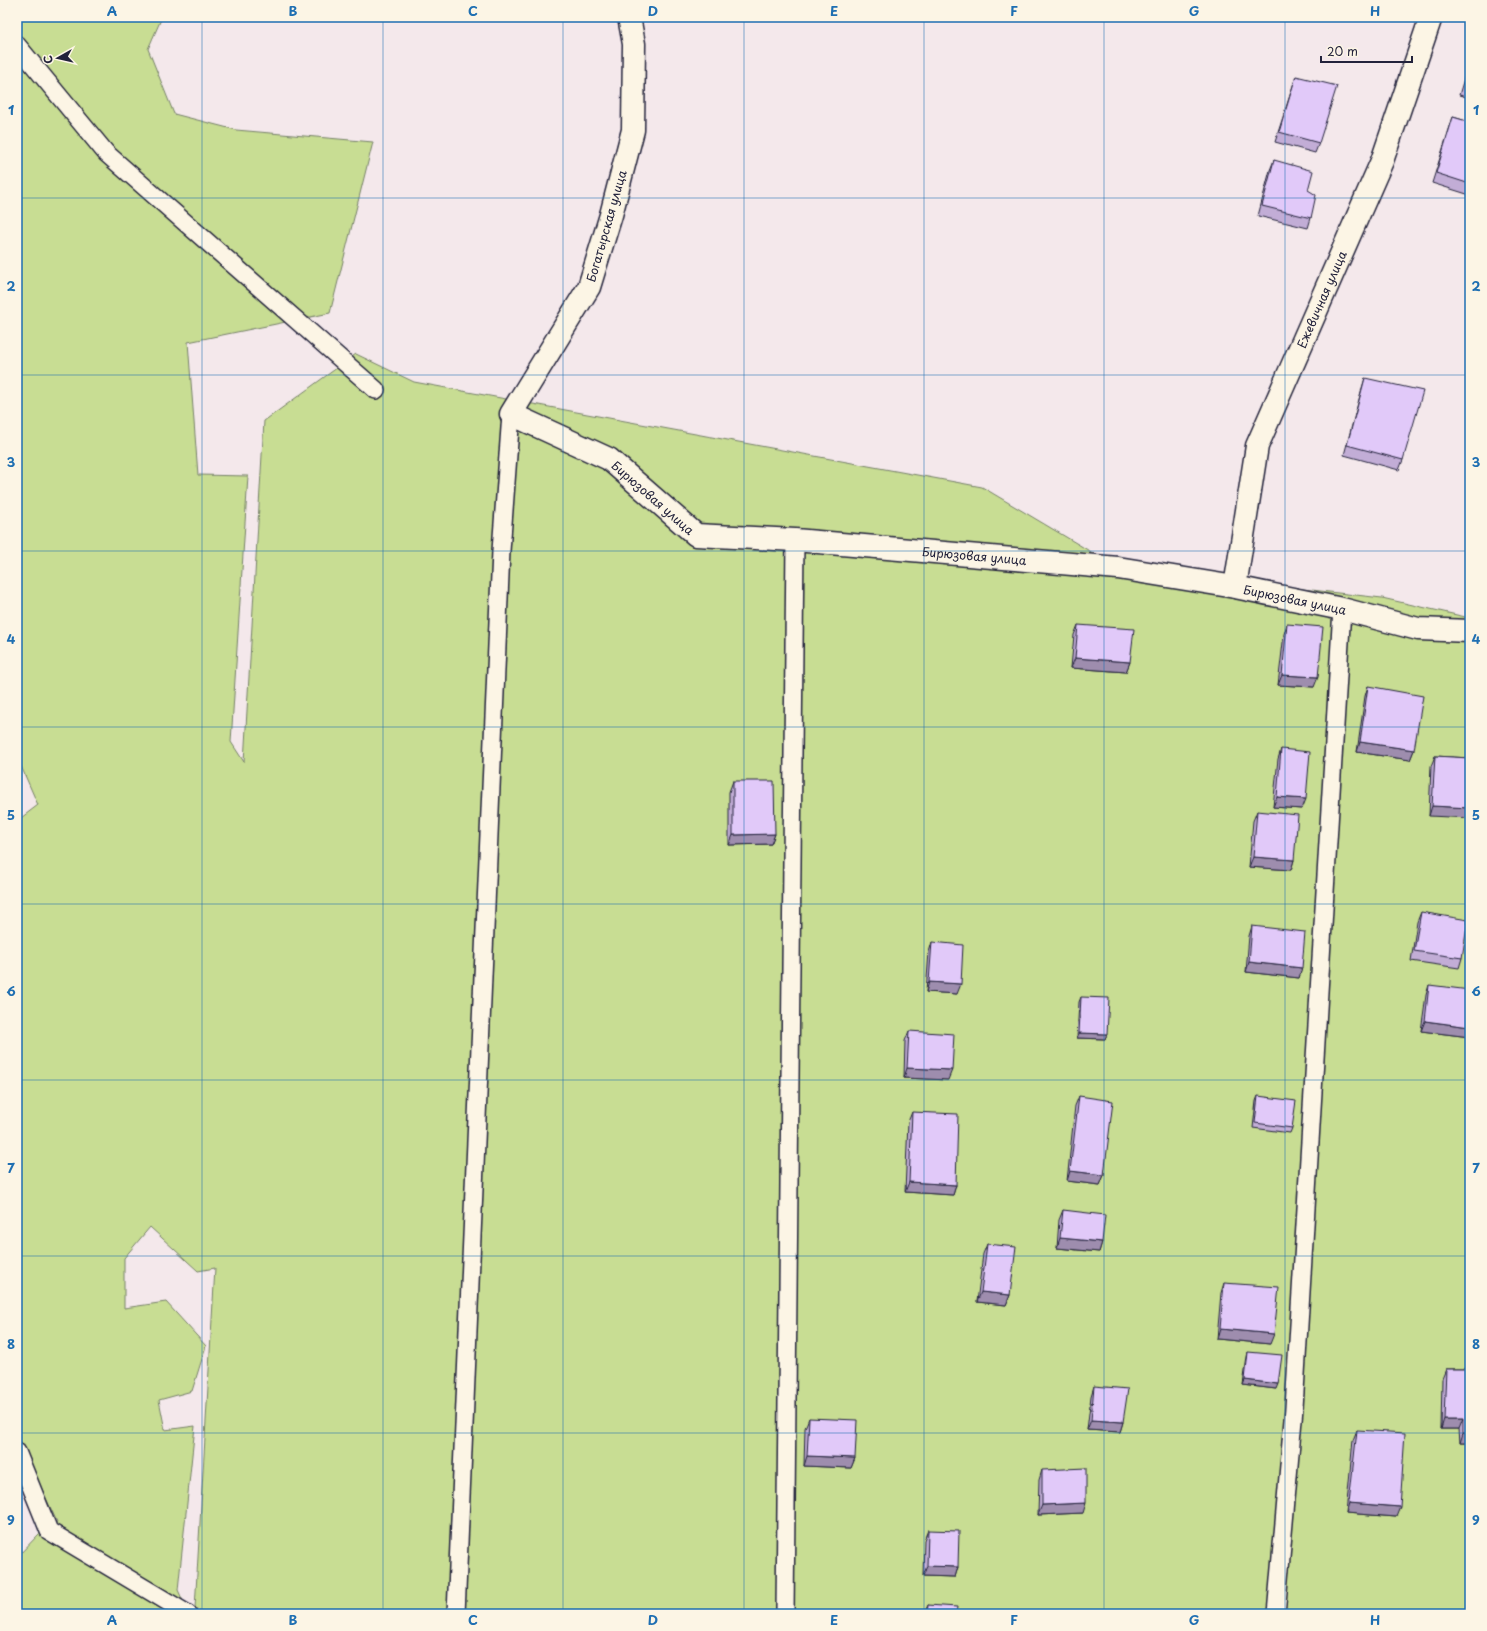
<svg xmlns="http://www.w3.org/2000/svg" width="1487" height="1631" viewBox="0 0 1487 1631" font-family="'Playpen Sans',sans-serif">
<rect width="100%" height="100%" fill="#f4e8eb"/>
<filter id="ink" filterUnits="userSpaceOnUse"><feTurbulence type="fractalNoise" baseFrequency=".025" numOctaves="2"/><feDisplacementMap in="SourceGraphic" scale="8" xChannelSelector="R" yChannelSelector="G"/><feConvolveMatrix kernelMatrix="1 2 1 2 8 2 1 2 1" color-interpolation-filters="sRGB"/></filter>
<g filter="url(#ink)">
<polygon fill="#c8dd93" stroke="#758067" points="17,17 162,17 148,49 174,114 236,130 373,142 330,313 188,342 198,475 248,476 231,742 244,762 264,421 356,354 414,382 982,487 1118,568 1382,598 1470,618 1470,1614 207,1614 195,1608 215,1268 198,1271 150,1227 124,1258 124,1308 166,1302 206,1346 192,1391 159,1400 165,1430 195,1426 178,1590 189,1614 17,1614 17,1557 39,1534 57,1522 22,1446 17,1429 17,821 38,805 17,757"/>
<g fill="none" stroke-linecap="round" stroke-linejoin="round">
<defs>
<g id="service">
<polyline points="17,45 106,153 376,390"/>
<polyline points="17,1452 49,1531 188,1614"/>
<polyline points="456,1614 501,551 511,414"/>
<polyline points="785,1614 795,540"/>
<polyline points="1276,1614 1294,1408 1342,609"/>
</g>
<g id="minor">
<path id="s1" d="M629 17 634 44 633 130 611 215 589 287 511 414 609 459 696 535 795 540 1118 568 1235 587 1342 609 1418 629 1470 631"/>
<path id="s2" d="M1235 587 1257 446 1382 161 1431 17"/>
</g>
</defs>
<use href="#service" stroke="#22223b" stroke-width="20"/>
<use href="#minor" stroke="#22223b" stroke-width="25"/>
<use href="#service" stroke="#fcf5e5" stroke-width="17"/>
<use href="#minor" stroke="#fcf5e5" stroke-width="22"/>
</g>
<g fill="#c2add6" stroke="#22223b">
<polygon points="1470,59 1470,98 1459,95"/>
<polygon points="1296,76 1319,143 1315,153 1275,142"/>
<polygon points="1453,117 1470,122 1470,195 1432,183"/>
<polygon points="1274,160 1308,190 1311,218 1308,228 1258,216 1270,170"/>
<polygon points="1365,378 1403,460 1399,470 1344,455 1362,388"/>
<polygon points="1287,624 1314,687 1278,685 1284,634"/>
<polygon points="1078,625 1130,662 1126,672 1071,668 1074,635"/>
<polygon points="1368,686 1414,750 1410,760 1357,752 1365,696"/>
<polygon points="1281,749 1302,809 1273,807 1278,759"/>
<polygon points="1435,756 1470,758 1429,816 1431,766"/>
<polygon points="733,781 775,834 771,844 729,845 729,792"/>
<polygon points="1257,811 1294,860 1291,870 1249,867 1253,821"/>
<polygon points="1421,912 1462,958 1459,968 1411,961 1417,922"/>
<polygon points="1252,926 1302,968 1299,978 1246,972 1249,936"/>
<polygon points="932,942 957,994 926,992 929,952"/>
<polygon points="1429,985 1470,1037 1421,1031 1426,995"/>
<polygon points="1081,997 1107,1034 1105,1039 1077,1038 1079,1002"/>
<polygon points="909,1031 948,1080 904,1078 905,1041"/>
<polygon points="1079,1096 1104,1175 1100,1185 1067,1181 1075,1106"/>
<polygon points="1258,1096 1292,1128 1290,1133 1253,1128 1256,1101"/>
<polygon points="912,1112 956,1185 953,1195 905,1192 908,1122"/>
<polygon points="1063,1210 1102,1242 1099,1252 1057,1248 1059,1220"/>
<polygon points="987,1244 1010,1295 1006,1305 977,1302 983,1254"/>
<polygon points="1224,1283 1270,1344 1217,1339 1221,1293"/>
<polygon points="1248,1352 1276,1389 1243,1385 1247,1357"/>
<polygon points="1446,1369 1470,1369 1470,1443 1460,1443 1459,1429 1441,1429 1442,1379"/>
<polygon points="1094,1386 1123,1422 1120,1432 1087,1430 1091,1396"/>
<polygon points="809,1418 855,1458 851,1468 804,1466 805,1428"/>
<polygon points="1357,1430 1396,1517 1346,1513 1353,1440"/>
<polygon points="1042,1470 1083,1513 1038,1515 1039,1480"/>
<polygon points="928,1530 958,1567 955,1577 923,1576 924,1540"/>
<polygon points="928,1605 956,1614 924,1614"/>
</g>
<g fill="#9e8dae" stroke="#22223b">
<polygon points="1075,658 1130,662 1126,672 1071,668"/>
<polygon points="1282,675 1318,677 1314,687 1278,685"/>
<polygon points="1360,742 1414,750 1410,760 1357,752"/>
<polygon points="1277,797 1306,799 1302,809 1273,807"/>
<polygon points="1432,806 1470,808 1470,818 1429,816"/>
<polygon points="775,834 771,844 729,845 733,835"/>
<polygon points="1253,857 1294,860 1291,870 1249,867"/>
<polygon points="1249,962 1302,968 1299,978 1246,972"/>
<polygon points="929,982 961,984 957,994 926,992"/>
<polygon points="1425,1021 1470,1027 1470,1037 1421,1031"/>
<polygon points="1079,1033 1107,1034 1105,1039 1077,1038"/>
<polygon points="907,1068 952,1070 948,1080 904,1078"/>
<polygon points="1070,1171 1104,1175 1100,1185 1067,1181"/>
<polygon points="909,1182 956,1185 953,1195 905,1192"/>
<polygon points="1060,1238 1102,1242 1099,1252 1057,1248"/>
<polygon points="981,1292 1010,1295 1006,1305 977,1302"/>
<polygon points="1220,1329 1274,1334 1270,1344 1217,1339"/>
<polygon points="1245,1380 1278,1384 1276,1389 1243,1385"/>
<polygon points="1444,1419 1463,1419 1459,1429 1441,1429"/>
<polygon points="1091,1420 1123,1422 1120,1432 1087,1430"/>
<polygon points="1463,1433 1470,1433 1470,1443 1460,1443"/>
<polygon points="807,1456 855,1458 851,1468 804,1466"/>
<polygon points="1086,1503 1083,1513 1038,1515 1042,1505"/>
<polygon points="1349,1503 1400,1507 1396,1517 1346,1513"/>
<polygon points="927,1566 958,1567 955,1577 923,1576"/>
</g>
<g fill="#e1c9f9" stroke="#22223b">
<polygon points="1470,61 1470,87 1463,85"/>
<polygon points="1296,76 1337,86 1319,143 1279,132"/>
<polygon points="1453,117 1470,122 1470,184 1436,173"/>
<polygon points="1274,160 1313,171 1308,190 1316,195 1311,218 1262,206"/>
<polygon points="1365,378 1423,391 1403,460 1347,445"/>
<polygon points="1287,624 1323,627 1318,677 1282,675"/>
<polygon points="1078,625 1134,629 1130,662 1075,658"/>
<polygon points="1368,686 1423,696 1414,750 1360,742"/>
<polygon points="1281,749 1310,752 1306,799 1277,797"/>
<polygon points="1435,756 1470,758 1470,808 1432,806"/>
<polygon points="733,781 774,781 775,834 733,835"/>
<polygon points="1257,811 1298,815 1294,860 1253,857"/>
<polygon points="1421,912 1468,920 1462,958 1414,951"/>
<polygon points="1252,926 1305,932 1302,968 1249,962"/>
<polygon points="932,942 963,945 961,984 929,982"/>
<polygon points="1429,985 1470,990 1470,1027 1425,1021"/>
<polygon points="1081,997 1109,998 1107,1034 1079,1033"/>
<polygon points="909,1031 954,1034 952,1070 907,1068"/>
<polygon points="1079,1096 1113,1101 1104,1175 1070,1171"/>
<polygon points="1258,1096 1296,1101 1292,1128 1255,1123"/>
<polygon points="912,1112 958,1114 956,1185 909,1182"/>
<polygon points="1063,1210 1105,1215 1102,1242 1060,1238"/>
<polygon points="987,1244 1016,1247 1010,1295 981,1292"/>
<polygon points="1224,1283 1279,1287 1274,1334 1220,1329"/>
<polygon points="1248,1352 1282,1355 1278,1384 1245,1380"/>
<polygon points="1446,1369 1470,1369 1470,1433 1463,1433 1463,1419 1444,1419"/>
<polygon points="1094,1386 1128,1389 1123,1422 1091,1420"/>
<polygon points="809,1418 857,1420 855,1458 807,1456"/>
<polygon points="1357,1430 1405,1433 1400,1507 1349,1503"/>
<polygon points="1086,1468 1086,1503 1042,1505 1042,1470"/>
<polygon points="928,1530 959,1531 958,1567 927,1566"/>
<polygon points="928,1605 957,1607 956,1614 927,1614"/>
</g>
</g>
<path fill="none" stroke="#1f6fb2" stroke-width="1" stroke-opacity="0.55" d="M202 17V1614M383 17V1614M563 17V1614M744 17V1614M924 17V1614M1104 17V1614M1285 17V1614M17 198H1470M17 375H1470M17 551H1470M17 727H1470M17 904H1470M17 1080H1470M17 1256H1470M17 1433H1470"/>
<g text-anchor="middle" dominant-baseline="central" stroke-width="4" stroke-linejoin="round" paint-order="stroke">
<g font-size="12" fill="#22223b" stroke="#fcf5e5">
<text transform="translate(606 226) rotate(-74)">Богатырская улица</text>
<text stroke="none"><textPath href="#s2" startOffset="303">Ежевичная улица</textPath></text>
<text stroke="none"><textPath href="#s1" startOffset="592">Бирюзовая улица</textPath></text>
<text stroke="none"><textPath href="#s1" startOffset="928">Бирюзовая улица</textPath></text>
<text stroke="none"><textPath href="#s1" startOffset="1252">Бирюзовая улица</textPath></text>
</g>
</g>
<rect width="1487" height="1631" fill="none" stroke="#fcf5e5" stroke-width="44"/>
<g transform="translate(58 58) rotate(262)" stroke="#fcf5e5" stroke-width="3" paint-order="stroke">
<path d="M0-3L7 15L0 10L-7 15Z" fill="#22223b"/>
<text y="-6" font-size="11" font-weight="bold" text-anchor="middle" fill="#22223b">С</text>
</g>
<path d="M1321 56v6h91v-6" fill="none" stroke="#22223b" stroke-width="2"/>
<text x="1327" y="56" font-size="12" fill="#22223b" stroke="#fcf5e5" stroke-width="3" paint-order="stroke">20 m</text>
<rect x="22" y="22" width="1443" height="1587" fill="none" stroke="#1f6fb2" stroke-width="1.5"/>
<g font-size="13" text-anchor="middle" font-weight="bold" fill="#1f6fb2">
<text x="112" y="16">A</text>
<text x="293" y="16">B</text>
<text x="473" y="16">C</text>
<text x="653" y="16">D</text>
<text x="834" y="16">E</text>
<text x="1014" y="16">F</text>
<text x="1194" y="16">G</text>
<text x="1375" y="16">H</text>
<text x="11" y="115">1</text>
<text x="1476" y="115">1</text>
<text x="11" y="291">2</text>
<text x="1476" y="291">2</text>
<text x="11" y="467">3</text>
<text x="1476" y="467">3</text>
<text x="11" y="644">4</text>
<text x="1476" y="644">4</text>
<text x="11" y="820">5</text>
<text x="1476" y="820">5</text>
<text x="11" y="996">6</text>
<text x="1476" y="996">6</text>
<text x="11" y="1173">7</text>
<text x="1476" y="1173">7</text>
<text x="11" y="1349">8</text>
<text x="1476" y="1349">8</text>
<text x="11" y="1525">9</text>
<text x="1476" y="1525">9</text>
<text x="112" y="1625">A</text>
<text x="293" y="1625">B</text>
<text x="473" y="1625">C</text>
<text x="653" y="1625">D</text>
<text x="834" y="1625">E</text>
<text x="1014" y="1625">F</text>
<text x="1194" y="1625">G</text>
<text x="1375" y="1625">H</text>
</g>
</svg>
